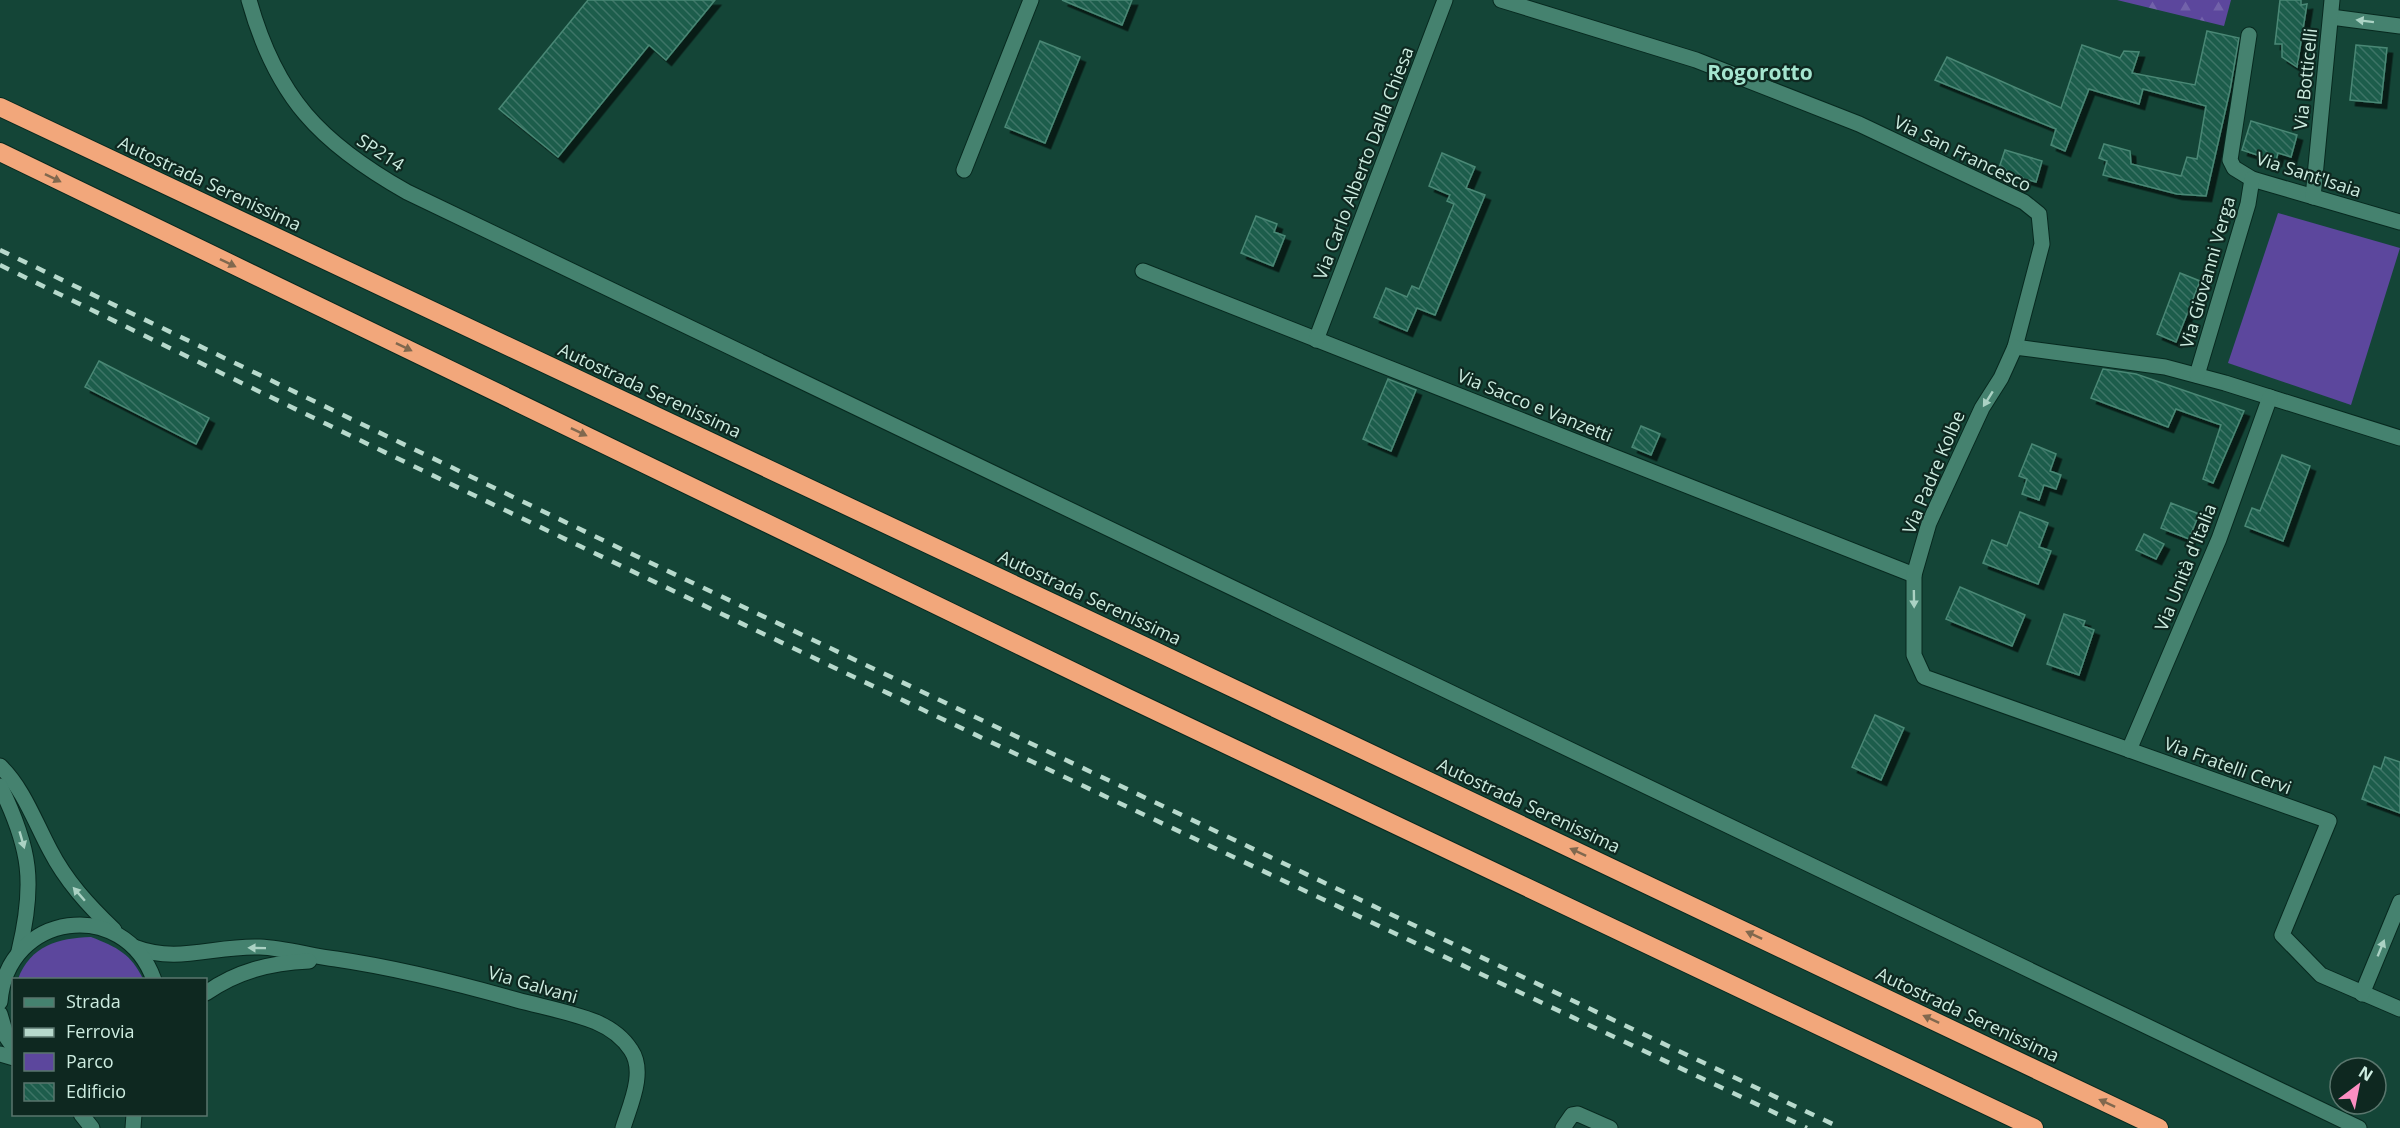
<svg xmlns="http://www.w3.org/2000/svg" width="2400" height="1128" viewBox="0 0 2400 1128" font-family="'Open Sans',sans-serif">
<defs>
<pattern id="forest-firs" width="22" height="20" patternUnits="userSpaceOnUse" patternTransform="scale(1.5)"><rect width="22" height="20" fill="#5c479d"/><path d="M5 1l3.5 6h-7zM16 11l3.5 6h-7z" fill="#7262aa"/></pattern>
<pattern id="building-back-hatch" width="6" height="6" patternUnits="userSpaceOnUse" patternTransform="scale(1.5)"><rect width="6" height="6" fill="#1d5d4c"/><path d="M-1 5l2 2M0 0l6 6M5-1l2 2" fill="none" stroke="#3d7466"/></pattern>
<filter id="shadow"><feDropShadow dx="5.5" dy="5.5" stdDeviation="0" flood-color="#0009"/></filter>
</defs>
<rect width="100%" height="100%" fill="#144537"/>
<g fill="#5c479d">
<polygon points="2278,213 2400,248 2351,405 2228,363"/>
<path d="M91 937C117 947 131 954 143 979H18C30 946 58 938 91 937Z"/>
</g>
<polygon fill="url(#forest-firs)" points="2117,0 2231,0 2224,26"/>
<g fill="url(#building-back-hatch)" stroke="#4a8875" stroke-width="1.5" filter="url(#shadow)">
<polygon points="588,0 715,0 666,60 649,45 558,157 499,109"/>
<polygon points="1062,0 1132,0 1122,25"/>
<polygon points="2280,0 2301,0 2301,5 2307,4 2297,67 2282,57 2282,44 2275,44"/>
<polygon points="2207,31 2239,38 2230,90 2206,196 2177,194 2103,175 2107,161 2099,158 2104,144 2130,151 2131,164 2181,176 2187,157 2197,159 2206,106 2143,89 2139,104 2089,89 2065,151 2051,145 2056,129 1935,80 1947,57 2061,108 2082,45 2120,58 2124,51 2139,52 2132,73 2195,85"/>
<polygon points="1040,41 1080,57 1045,143 1005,127"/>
<polygon points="2356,45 2387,48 2381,103 2350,100"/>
<polygon points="2251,121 2297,135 2291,157 2278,153 2276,161 2242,150"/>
<polygon points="2005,150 2042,161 2036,182 1998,171"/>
<polygon points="1442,153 1475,167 1466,188 1485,195 1435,315 1417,308 1407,331 1374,317 1386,288 1407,297 1412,286 1419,289 1454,204 1447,201 1450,195 1429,186"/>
<polygon points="1256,216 1277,224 1274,232 1285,236 1273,266 1241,253"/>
<polygon points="2180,273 2200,281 2176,342 2157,334"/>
<polygon points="99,361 209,418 196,444 85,387"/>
<polygon points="2103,369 2136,374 2244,411 2213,483 2203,479 2221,425 2176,409 2168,427 2091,398"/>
<polygon points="1388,379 1416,390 1391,451 1363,439"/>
<polygon points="1641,426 1660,434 1651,455 1632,447"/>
<polygon points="2032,444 2056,454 2050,471 2061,475 2056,489 2044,485 2039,500 2022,494 2027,479 2019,476"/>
<polygon points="2282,455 2310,466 2283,541 2245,526 2252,508 2260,511"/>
<polygon points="2171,503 2199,514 2189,539 2161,528"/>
<polygon points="2020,512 2048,523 2039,547 2051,551 2038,584 1983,563 1992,540 2007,546"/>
<polygon points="2144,534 2164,544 2156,559 2136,550"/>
<polygon points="1960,587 2025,615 2012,646 1946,619"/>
<polygon points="2064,614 2085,621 2083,626 2094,630 2079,675 2047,664"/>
<polygon points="1875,715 1904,728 1881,780 1852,767"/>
<polygon points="2385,757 2400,762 2400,813 2362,799 2374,766 2381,769"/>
</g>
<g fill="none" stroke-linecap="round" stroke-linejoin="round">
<defs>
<g id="minor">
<path d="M249 0C276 97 320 143 407 192L2359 1128"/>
<polyline points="1501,0 1696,60 1859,124 2024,202 2039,214 2042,244 2015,347 2165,367 2225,383 2400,438"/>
<polyline points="2331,17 2400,26"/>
<polyline points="2249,35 2230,160 2234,168 2252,179 2400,222"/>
<polyline points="964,170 1031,0"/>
<polyline points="2313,197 2332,0"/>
<polyline points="1143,271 1914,575"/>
<polyline points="1316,340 1445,0"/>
<polyline points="2015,347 2001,378 1982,408 1929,523 1914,575 1914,655 1924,677 2329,821 2282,935 2321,975 2400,1009"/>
<polyline points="2197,375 2248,204 2252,179"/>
<polyline points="2129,750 2219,539 2270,397"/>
<path d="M0 766C23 788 35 822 50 850 66 881 88 905 114 930"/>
<path d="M0 786C31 849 35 884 19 951"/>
<path d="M134 947C178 964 215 945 260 947 285 948 311 956 336 959 397 968 457 983 517 1000 543 1007 571 1012 596 1022 610 1028 622 1036 631 1050 646 1072 630 1105 623 1128"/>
<path d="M206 993C237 971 270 963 309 961"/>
<polyline points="2362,994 2400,902"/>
<path d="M0 1002C7 912 124 896 154 980"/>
<polyline points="0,1014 7,1038 14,1048"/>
<polyline points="0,1054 14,1058"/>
<polyline points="81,1114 92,1128"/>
<polyline points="133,1128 134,1114"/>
<polyline points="1563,1128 1572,1115 1578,1114 1610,1128"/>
</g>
<g id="highway">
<polyline points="0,107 1157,652 2159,1128"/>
<polyline points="0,152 1128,698 2034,1128"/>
</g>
</defs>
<use href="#minor" stroke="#07291f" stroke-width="17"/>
<use href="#highway" stroke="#07291f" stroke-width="20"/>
<use href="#minor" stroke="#45826f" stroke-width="15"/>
<use href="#highway" stroke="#f2a77b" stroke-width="18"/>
<g stroke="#b7d9cc" stroke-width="4.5" stroke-dasharray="10 10" stroke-linecap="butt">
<polyline points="0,250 613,545 1841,1128"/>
<path d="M0 265C599 559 1204 843 1807 1128"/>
</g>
</g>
<defs><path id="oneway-solid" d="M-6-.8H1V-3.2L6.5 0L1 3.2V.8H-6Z" transform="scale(1.5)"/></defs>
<g fill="#abd2c4">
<use href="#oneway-solid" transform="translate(2365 21) rotate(-173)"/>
<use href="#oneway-solid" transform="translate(1988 399) rotate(122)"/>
<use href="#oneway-solid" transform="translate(1914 599) rotate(89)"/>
<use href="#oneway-solid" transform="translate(22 840) rotate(74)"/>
<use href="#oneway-solid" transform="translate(79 894) rotate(-131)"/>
<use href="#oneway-solid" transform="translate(257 948) rotate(-179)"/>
<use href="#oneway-solid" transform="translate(2381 948) rotate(-68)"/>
</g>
<g fill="#80684e">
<use href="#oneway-solid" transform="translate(53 178) rotate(26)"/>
<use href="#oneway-solid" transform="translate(228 263) rotate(26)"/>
<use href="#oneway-solid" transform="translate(404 347) rotate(26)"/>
<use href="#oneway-solid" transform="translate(579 432) rotate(26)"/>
<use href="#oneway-solid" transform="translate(1578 852) rotate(-155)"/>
<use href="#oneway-solid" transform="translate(1754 935) rotate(-155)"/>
<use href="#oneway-solid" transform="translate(1931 1019) rotate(-155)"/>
<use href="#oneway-solid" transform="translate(2107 1103) rotate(-155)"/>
</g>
<g text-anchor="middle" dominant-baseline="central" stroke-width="4.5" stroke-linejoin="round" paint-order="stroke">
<g font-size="18" fill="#cdece0" stroke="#0e2820">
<text transform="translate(2305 79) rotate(-84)">Via Botticelli</text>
<text transform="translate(381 152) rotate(33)">SP214</text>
<text transform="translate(1963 153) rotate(26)">Via San Francesco</text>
<text transform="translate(1363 163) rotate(-69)">Via Carlo Alberto Dalla Chiesa</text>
<text transform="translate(2309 174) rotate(18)">Via Sant'Isaia</text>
<text transform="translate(210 183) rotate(25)">Autostrada Serenissima</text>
<text transform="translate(2207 272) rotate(-74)">Via Giovanni Verga</text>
<text transform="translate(650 390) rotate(25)">Autostrada Serenissima</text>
<text transform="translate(1535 405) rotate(22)">Via Sacco e Vanzetti</text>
<text transform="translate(1933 472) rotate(-67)">Via Padre Kolbe</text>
<text transform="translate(2185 567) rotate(-68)">Via Unità d'Italia</text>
<text transform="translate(1090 597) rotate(25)">Autostrada Serenissima</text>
<text transform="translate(2228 765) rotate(20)">Via Fratelli Cervi</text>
<text transform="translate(1529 805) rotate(25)">Autostrada Serenissima</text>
<text transform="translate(533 984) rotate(16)">Via Galvani</text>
<text transform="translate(1968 1014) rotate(25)">Autostrada Serenissima</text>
</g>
<g font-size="21" font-weight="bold" fill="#a5e5cf" stroke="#0e2820">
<text x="1760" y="72">Rogorotto</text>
</g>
</g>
<rect x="12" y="978" width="195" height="138" fill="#0e2820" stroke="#5a766d" stroke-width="1.5"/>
<rect x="24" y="998" width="30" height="9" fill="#45826f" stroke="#5a766d" stroke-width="1.5"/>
<text x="66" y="1008" font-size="18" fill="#cdece0">Strada</text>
<rect x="24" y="1028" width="30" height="9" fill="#b7d9cc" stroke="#5a766d" stroke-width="1.5"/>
<text x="66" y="1038" font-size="18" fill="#cdece0">Ferrovia</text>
<rect x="24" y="1053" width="30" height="18" fill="#5c479d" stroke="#5a766d" stroke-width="1.5"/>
<text x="66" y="1068" font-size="18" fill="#cdece0">Parco</text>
<rect x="24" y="1083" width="30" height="18" fill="url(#building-back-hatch)" stroke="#5a766d" stroke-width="1.5"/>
<text x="66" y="1098" font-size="18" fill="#cdece0">Edificio</text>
<g transform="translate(2358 1086) rotate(32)"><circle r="28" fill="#0e2820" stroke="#5a766d" stroke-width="1.5"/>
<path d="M0-4.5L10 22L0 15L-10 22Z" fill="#fc8fc2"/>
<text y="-9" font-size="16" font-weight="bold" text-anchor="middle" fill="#cdece0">N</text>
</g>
</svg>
